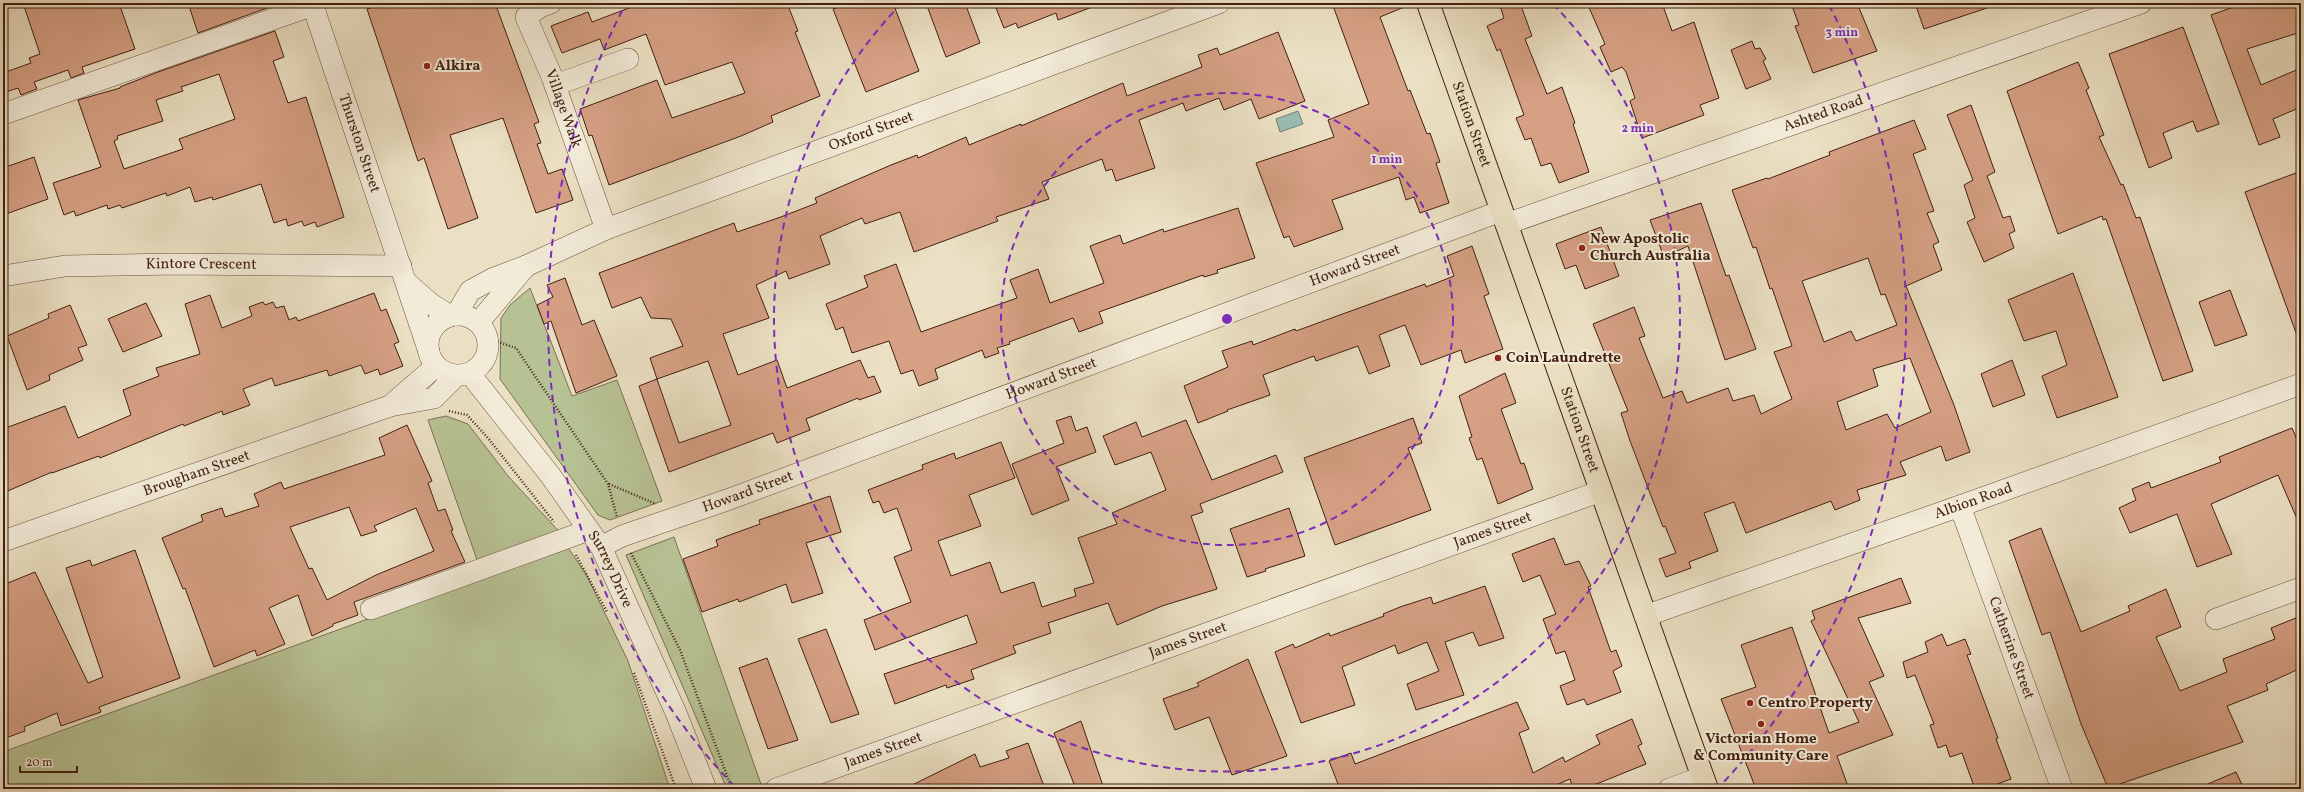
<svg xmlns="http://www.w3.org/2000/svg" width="2304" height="792" viewBox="0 0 2304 792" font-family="Vollkorn,serif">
<rect width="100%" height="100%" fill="#ebe0c3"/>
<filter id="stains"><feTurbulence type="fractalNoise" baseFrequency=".005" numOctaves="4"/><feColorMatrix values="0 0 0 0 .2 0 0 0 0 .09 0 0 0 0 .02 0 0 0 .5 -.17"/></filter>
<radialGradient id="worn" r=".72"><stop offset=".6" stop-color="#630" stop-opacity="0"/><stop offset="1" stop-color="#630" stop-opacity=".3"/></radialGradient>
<g fill="#b7c294" stroke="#7c7052">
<polygon points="530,288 572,396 617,380 662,501 610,520 598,515 500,379 501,318 510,305"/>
<polygon points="446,416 468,424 508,476 566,539 567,546 587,576 628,661 670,789 3,789 3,752 483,577 428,420"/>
<polygon points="674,537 762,787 756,789 727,789 626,555"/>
</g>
<polygon fill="#98bdb5" stroke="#767e73" points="1298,111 1303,124 1280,132 1276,119"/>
<g fill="#d6a084" stroke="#421f11" fill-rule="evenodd">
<polygon points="23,3 119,3 135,49 82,67 84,73 71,78 68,70 34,82 37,89 21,95 18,88 3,93 3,73 31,63 29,58 40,54"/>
<polygon points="188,3 265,3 267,8 198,33"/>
<polygon points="384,3 495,3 539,122 534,124 541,143 537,144 548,174 562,169 573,200 536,213 503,118 450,135 478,218 448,229 424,158 418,161 367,9"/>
<polygon points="642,3 787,3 798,31 795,32 820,96 771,116 773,122 741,136 609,185 592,135 589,136 580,109 657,80 672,118 745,93 732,62 665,85 646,34 604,50 600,39 562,53 551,26 588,12 592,22"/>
<polygon points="850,3 893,3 919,71 866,92 833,9"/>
<polygon points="926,3 965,3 980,43 946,57"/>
<polygon points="994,3 1099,3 1100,4 1058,20 1056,13 1018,28 1016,23 1004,28"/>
<polygon points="1332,3 1414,3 1380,17 1408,91 1410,90 1427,134 1430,133 1440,162 1436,163 1449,203 1420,213 1414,197 1406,200 1399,177 1332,200 1343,229 1294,247 1289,236 1284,238 1256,163 1334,137 1328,120 1369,104"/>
<polygon points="1499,3 1520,3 1532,36 1525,39 1547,94 1562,87 1575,123 1573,124 1589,172 1559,183 1551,163 1541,166 1531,138 1525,140 1516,118 1524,115 1500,49 1497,51 1487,26 1504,18"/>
<polygon points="1587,3 1662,3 1672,31 1694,22 1719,98 1700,105 1704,115 1642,138 1630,101 1635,98 1626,72 1622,67 1611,72 1600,47 1605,44"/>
<polygon points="1791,3 1857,3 1877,51 1813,73 1795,26 1799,25"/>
<polygon points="1915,3 1993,3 1993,6 1924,29"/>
<polygon points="2245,3 2301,3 2301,32 2247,49 2261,85 2301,68 2301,107 2273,119 2280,137 2259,145 2211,15"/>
<polygon points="2183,27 2219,124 2197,132 2193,121 2163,133 2172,158 2149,168 2109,54"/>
<path d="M275 31 284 57 273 61 288 103 306 97 344 217 317 227 315 222 304 226 302 221 288 226 286 219 274 223 261 184 213 200 212 197 195 202 190 187 167 196 166 193 122 208 120 205 108 209 107 205 76 216 74 211 64 215 53 183 101 167 78 100 120 88V87L158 72ZM219 74 235 119 179 139 183 149 124 169 114 141 118 139 117 136 163 121 156 100 183 91 181 87Z"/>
<path d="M1278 32 1305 101 1259 119 1251 99 1224 110 1219 98 1186 111 1183 103 1139 120 1155 168 1116 181 1112 169 1106 171 1102 159 1042 182 1049 199 996 217 998 221 914 252 900 212 865 224 862 218 820 236 830 264 789 279 786 271 756 285 769 318 723 334 738 375 777 360 787 388 860 360 868 378 874 376 881 392 859 400 858 398 806 419 810 430 777 443 773 433 669 472 639 386 657 379 650 358 683 346 671 319 651 318 641 297 612 308 599 273 734 223 737 232 778 218 817 203 815 198 891 165 917 155 918 158 966 137 969 145 1021 124V126L1123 83 1127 96 1202 67 1198 55 1217 48 1220 55ZM708 361 731 425 679 443 657 379Z"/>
<polygon points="1752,41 1755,49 1760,48 1766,59 1763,61 1771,79 1746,89 1731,50"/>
<polygon points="2078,62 2089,88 2086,90 2104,135 2099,137 2121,185 2123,184 2136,218 2140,217 2193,371 2163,381 2106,219 2103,220 2102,216 2058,234 2007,91"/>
<polygon points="1971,105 1995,172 1987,176 2003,218 2010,216 2015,231 2009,234 2014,248 1984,262 1967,222 1975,218 1964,185 1973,180 1947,115"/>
<path d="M1914 120 1926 149 1913 154 1934 211 1927 213 1939 242 1933 245 1942 270 1906 286 1954 405 1970 452 1946 461 1941 446 1900 462 1906 475 1857 490 1860 500 1835 510 1831 501 1746 533 1734 502 1704 513 1718 551 1689 562 1691 568 1666 577 1659 559 1676 553 1665 526 1663 527 1630 441 1621 413 1628 411 1593 324 1634 307 1645 336 1639 338 1663 398 1682 391 1687 403 1728 388 1733 401 1754 395 1761 414 1792 399 1774 352 1792 346 1772 288 1770 289 1756 247 1753 248 1732 190 1767 178 1768 179 1830 155 1829 152ZM1868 258 1881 295 1885 294 1897 325 1856 341 1851 331 1824 342 1802 281ZM1910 358 1931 412 1895 428 1887 414 1846 430 1837 402 1878 386 1873 369Z"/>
<polygon points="34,157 48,199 3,215 3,168"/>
<polygon points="2296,173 2301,187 2301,341 2299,341 2245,192"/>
<polygon points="1701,203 1726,276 1729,275 1756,349 1725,360 1688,246 1664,257 1650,220"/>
<polygon points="1238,208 1255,258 1217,270 1218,273 1204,277 1203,275 1099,312 1103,323 1079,332 1073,318 1009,342 1010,344 997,348 999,353 985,358 982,350 935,369 938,379 919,386 913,370 901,374 889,341 852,353 843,327 836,330 826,304 868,287 864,276 896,264 921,332 1017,298 1010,280 1038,269 1050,303 1104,283 1090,246 1120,235 1123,244 1163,229 1164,232"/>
<polygon points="1601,227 1619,276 1585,289 1576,265 1565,269 1556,244"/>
<polygon points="1472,246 1489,294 1484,296 1503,349 1465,363 1461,350 1421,365 1405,325 1379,335 1390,366 1369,374 1358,346 1316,361 1314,356 1263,375 1270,395 1227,410 1228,411 1198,423 1184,386 1228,367 1222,351 1252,341 1253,345 1295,329 1296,331 1425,284 1426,287 1454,276 1447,256"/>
<polygon points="2073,273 2118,397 2057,418 2042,376 2067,365 2056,331 2024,341 2008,300"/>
<polygon points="565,278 582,325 594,320 617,376 576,393 551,321 544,324 537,305 553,297 547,285"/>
<polygon points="2230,290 2247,335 2215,346 2199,302"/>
<polygon points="374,293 381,311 386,309 399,342 394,344 403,366 380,375 378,369 365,374 361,365 329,376 327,370 275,386 272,378 243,389 250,405 223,415 222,411 184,426 183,424 100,458 99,456 52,473 52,472 3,493 3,429 65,406 78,438 131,415 123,390 159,376 156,368 200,354 185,304 210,295 222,328 252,316 249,307 263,302 265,305 273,302 276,308 284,306 289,320 296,317 298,321"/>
<polygon points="146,303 162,336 123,352 108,319"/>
<polygon points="70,305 87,345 78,348 83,360 49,375 50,380 27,390 7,336 49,318 48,314"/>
<polygon points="2012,360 2025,395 1993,407 1981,374"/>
<polygon points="1505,373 1516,403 1501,409 1521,464 1524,463 1533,489 1498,504 1482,458 1477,460 1469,438 1472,437 1459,396"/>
<polygon points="1071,416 1076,431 1087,427 1096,452 1056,467 1069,500 1032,515 1012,464 1064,443 1056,421"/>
<polygon points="1413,418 1422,443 1408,448 1431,510 1335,545 1304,458"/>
<polygon points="1186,420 1212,480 1276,455 1283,472 1200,504 1203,512 1191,516 1217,589 1162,606 1117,625 1108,603 1048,623 1051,633 1013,646 1016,653 971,670 974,679 947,688 946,685 895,704 884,674 977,643 967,615 875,650 864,620 911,602 894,557 912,550 897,508 884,513 879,501 873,503 868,490 923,469 922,465 954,453 956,459 1001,442 1015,478 969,495 981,526 938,541 951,576 990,562 1001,593 1034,582 1042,607 1076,596 1074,589 1094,583 1078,538 1117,524 1112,513 1166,490 1151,452 1115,465 1103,436 1136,422 1142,437"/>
<path d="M407 425 432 481 428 483 438 511 445 509 453 530 451 531 465 562 354 602 358 615 333 624V626L312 636 298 595 269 608 285 644 257 656 255 650 214 667 185 588 183 589 162 538 203 521 201 515 222 508 225 517 259 506 254 494 281 482 284 489 385 455 379 438ZM349 507 361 536 377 531 374 526 416 508 434 551 376 575 327 600 312 568 309 569 290 527Z"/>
<polygon points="2292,428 2301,449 2301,528 2278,475 2211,504 2232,554 2197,567 2177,514 2130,533 2119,508 2136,500 2132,489 2149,482 2151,488 2221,462 2219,457"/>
<polygon points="830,496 841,532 806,543 823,593 792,603 786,584 739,602 738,599 702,612 683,559 718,546 716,540 760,524 759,520"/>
<polygon points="1289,508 1305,556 1265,569 1266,571 1247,577 1230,529"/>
<polygon points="2041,528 2081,632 2130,611 2128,606 2166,589 2181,627 2156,637 2180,691 2227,672 2223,659 2275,639 2271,628 2301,616 2301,668 2266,684 2268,690 2227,706 2243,742 2108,788 2081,724 2050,632 2042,635 2009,541"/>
<polygon points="1554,538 1565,565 1579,561 1591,586 1588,587 1611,652 1616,650 1622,666 1613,671 1621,692 1587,705 1584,699 1567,705 1560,686 1575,680 1565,651 1556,654 1543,619 1556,614 1540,575 1523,582 1512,554"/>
<polygon points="135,550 180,678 99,707 101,712 61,726 57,713 24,727 25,731 3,739 3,585 35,572 88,683 103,677 66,568 90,560 92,566"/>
<polygon points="1901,578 1911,603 1858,618 1884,676 1869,682 1893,735 1837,756 1849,789 1756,789 1721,699 1756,687 1741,645 1792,627 1829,733 1859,722 1811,621 1815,619 1812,611"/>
<polygon points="1485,586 1504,638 1479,646 1473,632 1445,642 1464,695 1416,710 1407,684 1439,671 1427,642 1398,654 1395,645 1342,667 1355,705 1301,723 1275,652 1293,644 1295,648 1329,633 1330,636 1384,616 1383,614 1400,607 1431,597 1433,604"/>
<polygon points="826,629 859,714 831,723 798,639"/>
<polygon points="1942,634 1947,646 1965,639 1971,654 1967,655 1998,738 1996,739 2011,779 1984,789 1975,789 1962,753 1950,757 1946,745 1938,748 1930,725 1934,724 1915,675 1907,678 1903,662 1928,652 1925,642"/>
<polygon points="767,658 798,740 768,749 739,668"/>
<polygon points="1248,659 1287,756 1232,775 1209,717 1175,730 1163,699 1199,686 1197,683"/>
<polygon points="1517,702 1529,729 1519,733 1533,773 1563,757 1565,762 1600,744 1596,735 1632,719 1642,744 1638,746 1646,764 1584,789 1573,789 1570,779 1547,789 1340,789 1329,761 1351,753 1355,764"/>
<polygon points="1081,721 1104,789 1076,789 1054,733"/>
<polygon points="1028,743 1045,789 904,789 975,754 980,767 1009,758 1006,751"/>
<polygon points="2236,772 2244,789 2196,789"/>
</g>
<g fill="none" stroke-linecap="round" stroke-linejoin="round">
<defs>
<g id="minor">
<path id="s1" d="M312 3 429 352"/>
<path id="s2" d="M551 3 540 7 526 17 552 77 606 229"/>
<polyline points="555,85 628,59"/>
<polyline points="3,114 313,5"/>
<path id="s3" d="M1506 224 2141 3"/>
<path id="s4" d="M3 276 65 266 175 264 401 266"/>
<polyline points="407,283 431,304 450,316"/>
<circle cx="458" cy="345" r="30"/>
<path id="s5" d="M456 315 470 291 494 278 526 266 606 229 1219 3"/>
<polyline points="479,322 526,266"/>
<path id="s6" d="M470 374 550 475 601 547 676 713 706 789"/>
<polyline points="390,406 436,366"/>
<path id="s7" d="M1960 506 2062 789"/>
<path id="s8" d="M3 541 390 406 434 398 456 376"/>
<path id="s9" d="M601 547 622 536 727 500 1501 211"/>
<polyline points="371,609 589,530"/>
<path id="s10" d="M1645 616 1960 506 2301 384"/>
<polyline points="2216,619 2301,588"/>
<path id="s11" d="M776 789 1601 491"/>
<polyline points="1669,789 1703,777"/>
</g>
<g id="major">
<path id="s12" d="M1428 3 1707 789"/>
</g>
</defs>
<use href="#minor" stroke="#6c4f3e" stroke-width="22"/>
<use href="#major" stroke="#421f11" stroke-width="24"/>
<g stroke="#421f11" stroke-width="2.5" stroke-dasharray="1 2" stroke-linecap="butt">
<polyline points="489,339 516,348 608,484 617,517"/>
<polyline points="449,411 467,415 488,438 554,522"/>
<polyline points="609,484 656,504"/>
<polyline points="631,553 680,650 732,789"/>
<polyline points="576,555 607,612"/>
<polyline points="634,673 676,789"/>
</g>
<use href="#minor" stroke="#f2ebd8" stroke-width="21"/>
<use href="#major" stroke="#ebe0c3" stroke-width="22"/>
</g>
<g fill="none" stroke="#7b2cbf" stroke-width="2" stroke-dasharray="7 5">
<circle cx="1227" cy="319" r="226"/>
<path d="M1553 4A453 453 0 1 1 901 4"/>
<path d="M734 786A679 679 0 0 1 625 5M1829 5A679 679 0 0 1 1720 786"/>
</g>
<g fill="#8f2418" stroke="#f2ebd8" stroke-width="1.5">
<circle cx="427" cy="66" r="4"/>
<circle cx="1582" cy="248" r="4"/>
<circle cx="1498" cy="358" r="4"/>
<circle cx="1750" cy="703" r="4"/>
<circle cx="1761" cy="724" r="4"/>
</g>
<g text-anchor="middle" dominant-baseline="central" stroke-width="4" stroke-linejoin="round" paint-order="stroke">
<g font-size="15" font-weight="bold" fill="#421f11" stroke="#f2ebd8" text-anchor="start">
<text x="435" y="66">Alkira</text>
<text x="1590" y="239">New Apostolic<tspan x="1590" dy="17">Church Australia</tspan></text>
<text x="1506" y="358">Coin Laundrette</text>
<text x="1758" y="703">Centro Property</text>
<text x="1761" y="739" text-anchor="middle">Victorian Home<tspan x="1761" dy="17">&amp; Community Care</tspan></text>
</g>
<g font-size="15" fill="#421f11" stroke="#f2ebd8">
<text stroke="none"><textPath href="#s2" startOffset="128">Village Walk</textPath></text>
<text stroke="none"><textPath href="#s3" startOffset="336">Ashted Road</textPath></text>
<text stroke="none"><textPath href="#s12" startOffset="129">Station Street</textPath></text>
<text stroke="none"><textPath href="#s5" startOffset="460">Oxford Street</textPath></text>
<text stroke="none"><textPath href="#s1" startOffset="148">Thurston Street</textPath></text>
<text stroke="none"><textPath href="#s4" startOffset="199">Kintore Crescent</textPath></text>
<text stroke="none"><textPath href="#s9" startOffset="805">Howard Street</textPath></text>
<text stroke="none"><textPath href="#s9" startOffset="481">Howard Street</textPath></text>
<text stroke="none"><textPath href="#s12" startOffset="453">Station Street</textPath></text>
<text stroke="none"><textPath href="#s8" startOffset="205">Brougham Street</textPath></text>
<text stroke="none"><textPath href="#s9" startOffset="157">Howard Street</textPath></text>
<text stroke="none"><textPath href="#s10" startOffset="348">Albion Road</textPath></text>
<text stroke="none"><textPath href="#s11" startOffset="762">James Street</textPath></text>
<text stroke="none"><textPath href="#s6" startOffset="241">Surrey Drive</textPath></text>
<text stroke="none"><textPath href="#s11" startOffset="438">James Street</textPath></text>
<text stroke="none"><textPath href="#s7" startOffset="151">Catherine Street</textPath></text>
<text stroke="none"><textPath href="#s11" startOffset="114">James Street</textPath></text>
</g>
</g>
<circle cx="1227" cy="319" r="6" fill="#7b2cbf" stroke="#f2ebd8" stroke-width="2"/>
<g font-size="12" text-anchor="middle" font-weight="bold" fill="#7b2cbf" stroke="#f2ebd8" stroke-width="4" stroke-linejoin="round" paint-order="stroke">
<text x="1842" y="36">3 min</text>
<text x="1638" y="132">2 min</text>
<text x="1387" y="163">1 min</text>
</g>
<rect width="2304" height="792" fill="none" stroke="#ebe0c3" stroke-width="16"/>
<rect x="4" y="4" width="2296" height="784" fill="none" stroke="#421f11" stroke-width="2"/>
<rect x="8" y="8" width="2288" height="776" fill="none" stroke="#421f11"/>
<path d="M20 766v6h57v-6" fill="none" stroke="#421f11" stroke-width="2"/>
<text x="26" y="766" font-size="12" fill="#421f11" stroke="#f2ebd8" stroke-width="3" paint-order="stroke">20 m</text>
<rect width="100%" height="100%" filter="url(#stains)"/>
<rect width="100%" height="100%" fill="url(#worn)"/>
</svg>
